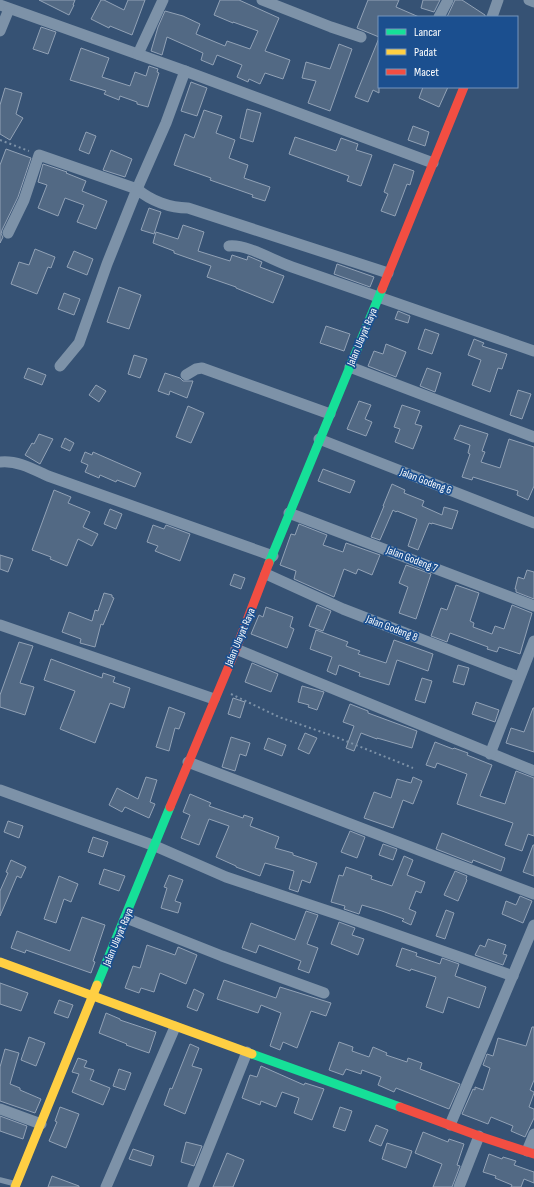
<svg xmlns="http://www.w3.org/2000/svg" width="534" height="1187" viewBox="0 0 534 1187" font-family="'Sofia Sans Condensed',sans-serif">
<rect width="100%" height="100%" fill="#365274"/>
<g fill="#526984" stroke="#92a2b6">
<polygon points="39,0 75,0 73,5 74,5 69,15"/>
<polygon points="101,0 104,0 124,10 128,0 145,0 132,35 110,26 109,28 91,19"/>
<polygon points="220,0 239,0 279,18 265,51 290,60 283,79 265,73 260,84 249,79 248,82 237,77 242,65 217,55 213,65 201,60 203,53 167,37 162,55 151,51 158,27 165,11 183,16 200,24 196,34 225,46 227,41 250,49 258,31 233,22 233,23 214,15"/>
<polygon points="368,0 399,0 396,7 419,17 379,17 379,37 357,28"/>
<polygon points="423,0 440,0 434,12 421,8"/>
<polygon points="455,0 462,0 485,15 485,17 447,17"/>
<polygon points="41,27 56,32 48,54 33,49"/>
<polygon points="379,38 379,93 373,90 368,102 355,97"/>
<polygon points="339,44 352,49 330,111 308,103 316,81 302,78 306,62 330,69"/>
<polygon points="81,48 109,58 102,77 130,86 135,72 146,76 149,66 158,69 157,72 159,73 148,107 137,104 137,102 120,96 119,100 104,94 106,91 70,80"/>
<polygon points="191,82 207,88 197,116 181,111"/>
<polygon points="423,87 448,87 439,107 419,98"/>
<polygon points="5,88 22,93 16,114 23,118 10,140 0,134 0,105"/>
<polygon points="247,109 261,113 253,142 240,138"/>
<polygon points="204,110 222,116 216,133 235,140 229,158 248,165 244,178 270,187 265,201 252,197 253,195 210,180 211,178 174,165 185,134 194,138"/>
<polygon points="413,126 429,132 425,146 408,140"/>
<polygon points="86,132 96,136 89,154 79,150"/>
<polygon points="295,137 336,151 341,138 358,144 356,150 372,155 361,186 347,181 349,176 289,154"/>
<polygon points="6,149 31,158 18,197 2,230 1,234 3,237 0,243 0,165"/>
<polygon points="111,150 132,159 125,177 103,170"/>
<polygon points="43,164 67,172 66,173 86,181 82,191 107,201 96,229 77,222 84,205 65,198 58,216 38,208 47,185 38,182"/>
<polygon points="394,164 414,171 410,185 407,184 395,216 381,211 388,194 384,192"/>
<polygon points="149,208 161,212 154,234 141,230"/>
<polygon points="183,225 204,232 198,251 230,261 232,255 247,260 248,256 262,262 260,267 284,276 273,303 236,288 236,287 207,277 211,266 174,253 174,251 153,243 156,232 178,239"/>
<polygon points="35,249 55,257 51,268 48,267 37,294 11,284 19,262 29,265"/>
<polygon points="74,251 93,259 87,275 67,267"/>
<polygon points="337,264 374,277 370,287 334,274"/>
<polygon points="119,287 141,295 129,329 107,322"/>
<polygon points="64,293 80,299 74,315 58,309"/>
<polygon points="398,311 410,316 408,323 395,319"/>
<polygon points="326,326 350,334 344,351 320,343"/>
<polygon points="425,329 439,334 432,354 418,349"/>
<polygon points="474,339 484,343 482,346 507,354 502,369 498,368 490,392 472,385 481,360 468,355"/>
<polygon points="386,344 406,352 396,377 368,366 374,351 383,354"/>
<polygon points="134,355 147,359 140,378 128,374"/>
<polygon points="28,368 46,375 42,385 24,378"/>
<polygon points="427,368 441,373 435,392 420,386"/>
<polygon points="165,373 180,378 183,381 193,381 187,398 170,391 169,395 158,391"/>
<polygon points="96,385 106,391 99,402 89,395"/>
<polygon points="518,390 531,394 522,419 510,415"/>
<polygon points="359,401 371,405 365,419 372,422 366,436 347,429"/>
<polygon points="402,405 420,411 415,424 422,426 413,449 395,442 400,429 394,427"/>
<polygon points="188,406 204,413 191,443 176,437"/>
<polygon points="460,425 488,434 482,451 485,452 481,462 500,468 509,439 534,447 534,486 528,500 517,495 518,491 473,477 472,480 462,477 470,454 468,453 470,445 454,439"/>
<polygon points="39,434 53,439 40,464 25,455 32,443 34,444"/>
<polygon points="65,438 74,443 70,451 61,447"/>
<polygon points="85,452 92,455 93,452 141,473 135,487 117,480 116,482 100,475 99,478 85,472 88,465 81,462"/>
<polygon points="323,469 355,481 350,493 318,481"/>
<polygon points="392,484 405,490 404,493 424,501 422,506 442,515 444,507 458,511 452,529 432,523 432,524 429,523 418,550 408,546 417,519 397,511 396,512 393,510 380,540 371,537 384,506 383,506"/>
<polygon points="54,490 71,497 68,503 90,512 83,527 98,534 92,546 78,539 67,566 50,559 51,557 32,550"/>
<polygon points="110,509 122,514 116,529 104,524"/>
<polygon points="299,524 327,535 323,545 343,552 346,543 380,555 372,575 358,569 356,574 344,569 334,597 294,579 296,571 280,565 291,534 295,535"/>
<polygon points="153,525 164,529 166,525 190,534 180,561 155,551 158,546 147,542"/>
<polygon points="0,555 13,559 8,572 0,569"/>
<polygon points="406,565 431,574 416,619 399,613 408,587 399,583"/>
<polygon points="527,570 534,572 534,599 516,592 516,589 515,589 518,577 524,579"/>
<polygon points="234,574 245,578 241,589 230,585"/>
<polygon points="456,585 479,593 470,621 474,623 473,627 492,634 495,626 504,629 512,605 532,613 520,654 499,647 497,652 487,649 488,647 450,633 447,642 431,636 441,608 447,610"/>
<polygon points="104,593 112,595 112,597 114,598 103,625 101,624 95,647 80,643 81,639 62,632 69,612 92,621 95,610 98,611"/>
<polygon points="317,605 331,611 323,631 309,626"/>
<polygon points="266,607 293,617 290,627 294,629 287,648 251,634 259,615 263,617"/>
<polygon points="316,630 348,642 346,646 360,651 358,654 386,663 394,640 433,654 428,671 397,660 389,685 359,676 360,673 339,665 336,675 327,671 332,657 310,649"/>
<polygon points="19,642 33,646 20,683 34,687 25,715 0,707 0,695"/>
<polygon points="51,659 102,678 103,673 115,677 113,682 130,688 124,708 110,703 95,743 60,729 75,691 44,680"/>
<polygon points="252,663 278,674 271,692 245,682"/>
<polygon points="458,665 469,668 464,685 453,682"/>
<polygon points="422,678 432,681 425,703 415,700"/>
<polygon points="302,686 324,692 317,710 308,707 309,705 298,702"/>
<polygon points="233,698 245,702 240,718 228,714"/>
<polygon points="476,702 499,710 495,722 472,714"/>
<polygon points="350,704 368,711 368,713 417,731 412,748 377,738 377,739 361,733 354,751 346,748 354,726 343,722"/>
<polygon points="169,707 185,713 179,729 175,728 169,751 156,747"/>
<polygon points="533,708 534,708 534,752 506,743 511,728 524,732"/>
<polygon points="305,733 317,738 309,754 298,749"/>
<polygon points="231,737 250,743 246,756 240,754 235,771 222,767"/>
<polygon points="268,738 286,745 282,756 264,749"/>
<polygon points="435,742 453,749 454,748 468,753 467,755 492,765 480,796 505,804 516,771 534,778 534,836 528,834 522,851 505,845 513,823 457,804 467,774 437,763 435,768 426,765"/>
<polygon points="146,777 157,780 150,802 155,804 149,818 125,807 122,812 109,805 117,788 138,799"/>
<polygon points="413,777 422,781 413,804 403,800 393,828 364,818 374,792 391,798 397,779 411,783"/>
<polygon points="190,794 211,803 209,806 243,818 244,815 253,818 250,826 279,837 275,848 293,853 293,855 317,863 310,883 302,880 298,892 289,889 294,871 265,863 260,876 236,867 236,866 216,857 229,826 209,819 199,845 181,838 190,815 183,812"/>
<polygon points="8,821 23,826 19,838 4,832"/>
<polygon points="350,831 365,837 357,858 341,852"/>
<polygon points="442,833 505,858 501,871 473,860 472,863 436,849"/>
<polygon points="93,837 108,842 103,857 88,852"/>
<polygon points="383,844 397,849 393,860 379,855"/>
<polygon points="533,845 534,845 534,876 523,872"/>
<polygon points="404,856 413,860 407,875 425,882 421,893 416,891 409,909 416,912 411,925 402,921 404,919 382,911 362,905 359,914 344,909 345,906 331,902 339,875 343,876 346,867 372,876 371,879 392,886"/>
<polygon points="11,860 26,867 21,878 17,876 0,916 0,891 8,873 6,872"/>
<polygon points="104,869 125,876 119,891 99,884"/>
<polygon points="455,871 467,876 466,879 467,880 458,901 444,895"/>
<polygon points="169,875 183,880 175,901 181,903 178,913 161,908 167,888 164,887"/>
<polygon points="59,876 78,884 71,902 64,899 56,923 44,919"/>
<polygon points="520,896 532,901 523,923 502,914 506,901 516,905"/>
<polygon points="446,910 454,913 445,939 436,936"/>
<polygon points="306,911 318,915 307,944 318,948 309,973 298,969 301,961 259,945 256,953 242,948 251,923 295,940"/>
<polygon points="82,917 105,925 93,961 95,962 91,973 26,950 25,953 11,948 17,931 70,951"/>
<polygon points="339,922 355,928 352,935 364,939 358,955 331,944"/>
<polygon points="488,939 506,945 503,954 507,955 503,965 475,955 480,945 485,947"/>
<polygon points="147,945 175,955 178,947 197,955 186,984 160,973 154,992 141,988 139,993 125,988 133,966 140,968"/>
<polygon points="402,948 417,953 416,956 440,964 442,958 459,964 455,976 486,987 479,1008 448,997 443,1013 426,1007 436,977 411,969 410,971 396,966"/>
<polygon points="224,980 276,998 280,987 331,1003 326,1016 311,1011 297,1048 283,1042 280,1050 270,1046 281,1013 261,1005 258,1013 217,999"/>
<polygon points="0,983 28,993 21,1011 0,1004"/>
<polygon points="194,989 204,994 197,1011 187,1007"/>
<polygon points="59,1000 73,1005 68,1018 54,1013"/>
<polygon points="106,1013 120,1019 120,1020 156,1032 149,1053 126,1045 127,1044 99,1033"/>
<polygon points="532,1027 534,1027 534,1080 530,1090 534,1092 534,1093 529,1107 534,1109 534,1118 525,1137 511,1131 513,1126 491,1117 488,1124 462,1114 473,1089 475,1090 475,1087 483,1090 490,1068 483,1065 487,1054 493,1056 498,1038 526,1046"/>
<polygon points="29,1037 45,1043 36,1066 21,1060"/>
<polygon points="339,1042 353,1047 352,1051 369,1057 373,1047 387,1053 386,1055 407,1062 408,1058 422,1063 420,1069 460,1084 449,1109 396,1088 394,1092 378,1085 381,1077 362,1070 361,1074 346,1069 343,1075 329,1070"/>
<polygon points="190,1044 199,1048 192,1066 202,1069 185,1114 164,1105 170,1088 172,1089"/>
<polygon points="5,1049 19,1053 10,1084 20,1088 20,1090 41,1099 35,1113 0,1101 0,1067"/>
<polygon points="78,1058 87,1061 84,1067 94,1070 90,1080 110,1088 103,1105 72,1092 79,1074 72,1072"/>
<polygon points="261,1066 304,1085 305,1083 324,1089 312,1120 294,1113 299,1098 282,1092 276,1107 261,1101 260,1105 242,1098 250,1075 257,1077"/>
<polygon points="119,1069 131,1073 125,1090 113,1086"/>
<polygon points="60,1107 79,1114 66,1148 49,1141 57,1122 55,1121"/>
<polygon points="340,1107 352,1111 345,1131 333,1127"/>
<polygon points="0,1116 27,1126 23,1139 0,1131"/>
<polygon points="376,1125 388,1130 381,1146 369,1141"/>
<polygon points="423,1132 448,1142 449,1139 464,1144 457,1165 460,1166 452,1187 433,1187 442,1164 415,1153"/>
<polygon points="186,1142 202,1146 194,1166 181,1162"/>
<polygon points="387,1143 412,1151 406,1168 382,1159"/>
<polygon points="133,1149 154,1156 151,1166 129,1159"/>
<polygon points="227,1153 244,1160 233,1187 213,1187"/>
<polygon points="489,1154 502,1159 503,1157 516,1161 514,1165 534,1172 534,1183 524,1179 521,1187 511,1187 512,1185 495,1178 496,1176 483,1172"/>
<polygon points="52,1176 79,1186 79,1187 48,1187"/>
</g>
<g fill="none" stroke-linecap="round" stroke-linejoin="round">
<g stroke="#7d92a8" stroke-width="2" stroke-dasharray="2 3" stroke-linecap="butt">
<polyline points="0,140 29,151"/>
<polyline points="231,694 279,717 336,737 413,768"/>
</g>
<polyline stroke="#7d92a8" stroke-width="5.5" points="0,1180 16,1184"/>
<g stroke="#7d92a8" stroke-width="11">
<polyline points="262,0 331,27 361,37"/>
<polyline points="529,0 534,2"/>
<polyline points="0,5 185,71 433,163"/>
<polyline points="439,17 448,0"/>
<polyline points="492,17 498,0"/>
<polyline points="0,31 9,9"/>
<polyline points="138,54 163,0"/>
<polyline points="8,233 24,200 39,155 137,189 166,123 185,71"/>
<path d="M229 246C247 244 274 261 292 267 373 295 453 323 534 351"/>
<path d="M60 366 79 343 107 264 137 189C151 201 170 208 188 208L388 273"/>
<polyline points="350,367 534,437"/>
<polyline points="186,375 196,369 202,368 330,414"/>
<polyline points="319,439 534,523"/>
<path d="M0 462C17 460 33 469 48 476L273 556"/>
<polyline points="289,513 534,606"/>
<polyline points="266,574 343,609 519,677"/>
<polyline points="0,625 214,699"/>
<polyline points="236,649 534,771"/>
<polyline points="490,754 534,641"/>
<polyline points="188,762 534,894"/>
<polyline points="0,790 155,846 226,877 343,916 513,976"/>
<polyline points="126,918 222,956 324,993"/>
<polyline points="0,1109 41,1124"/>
<polyline points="450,1125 534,925"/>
<polyline points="527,1151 534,1134"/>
<polyline points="106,1187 175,1027"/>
<polyline points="193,1187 247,1052"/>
<polyline points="459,1187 479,1136"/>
</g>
<g stroke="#16e098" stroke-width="9">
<polyline points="269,563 382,289"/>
<polyline points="97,985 170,807"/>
<polyline points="252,1054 400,1107"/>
</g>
<g stroke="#ffcf43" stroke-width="9">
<polyline points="0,962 252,1054"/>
<polyline points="15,1187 97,985"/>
</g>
<g stroke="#f24e42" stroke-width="9">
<polyline points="382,289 464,87"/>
<polyline points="170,807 236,649 269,563"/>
<polyline points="400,1107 479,1136 534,1154"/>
</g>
</g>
<g text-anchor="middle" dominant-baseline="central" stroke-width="3.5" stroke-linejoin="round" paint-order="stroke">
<g font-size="11" fill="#fff" stroke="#1b4f8f">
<text transform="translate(362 337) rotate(-67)">Jalan Ulayat Raya</text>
<text transform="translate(426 481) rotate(21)">Jalan Godeng 6</text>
<text transform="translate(412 559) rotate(21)">Jalan Godeng 7</text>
<text transform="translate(392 628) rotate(21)">Jalan Godeng 8</text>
<text transform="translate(240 637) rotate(-67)">Jalan Ulayat Raya</text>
<text transform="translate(118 937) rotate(-67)">Jalan Ulayat Raya</text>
</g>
</g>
<rect x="378" y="16" width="140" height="72" fill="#1b4f8f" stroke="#7695bc"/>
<rect x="386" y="29" width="20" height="6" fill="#16e098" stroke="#7695bc"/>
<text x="414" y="36" font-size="12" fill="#ffffff">Lancar</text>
<rect x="386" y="49" width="20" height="6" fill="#ffcf43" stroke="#7695bc"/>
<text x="414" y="56" font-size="12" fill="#ffffff">Padat</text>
<rect x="386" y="69" width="20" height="6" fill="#f24e42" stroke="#7695bc"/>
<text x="414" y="76" font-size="12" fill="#ffffff">Macet</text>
</svg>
